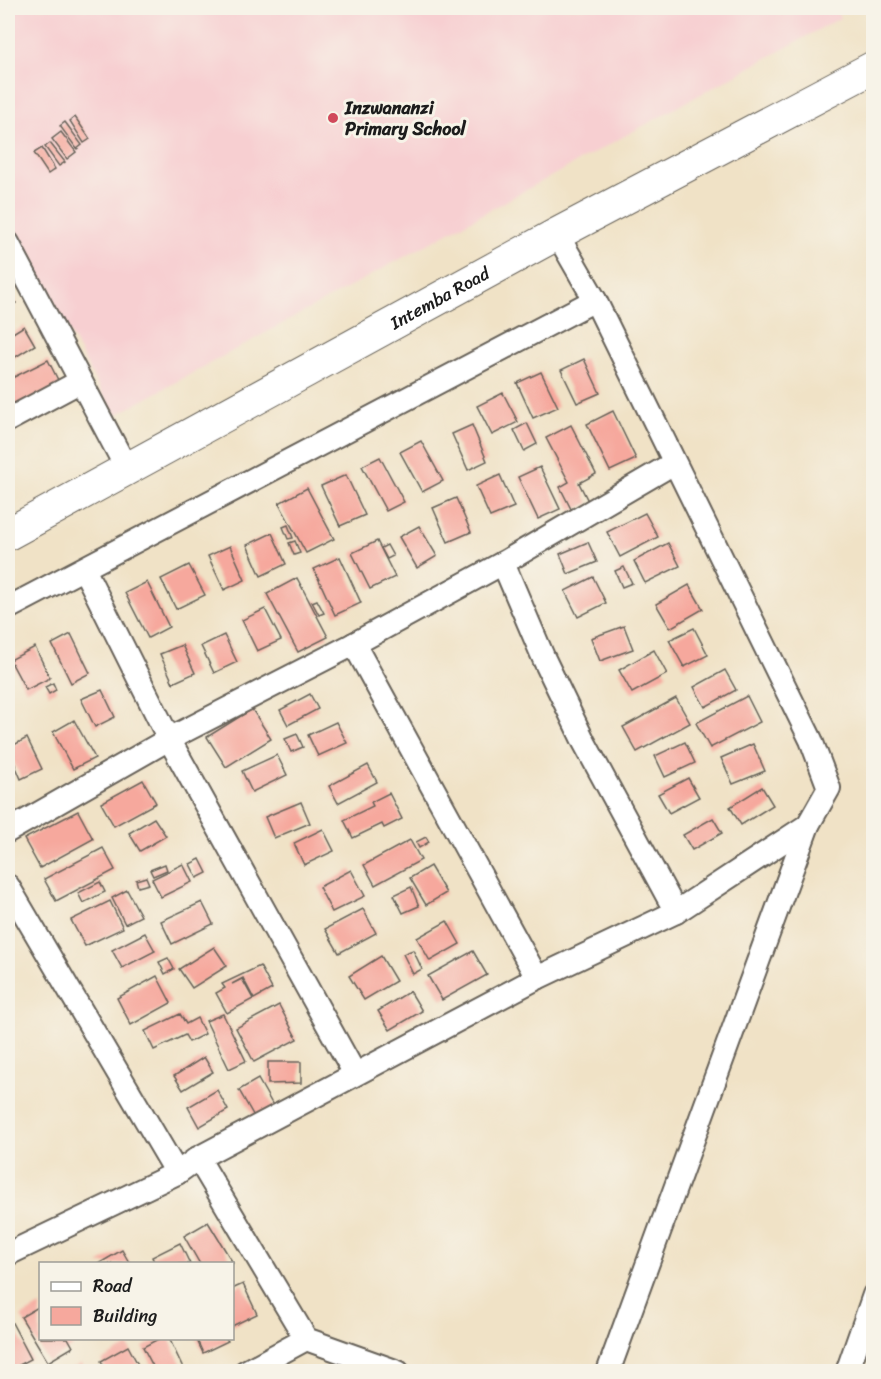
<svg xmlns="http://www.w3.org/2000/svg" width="881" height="1379" viewBox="0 0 881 1379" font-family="Sriracha,sans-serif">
<rect width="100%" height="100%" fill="#f7f3e8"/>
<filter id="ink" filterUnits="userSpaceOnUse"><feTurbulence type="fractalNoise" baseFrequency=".0167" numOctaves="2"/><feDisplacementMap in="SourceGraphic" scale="12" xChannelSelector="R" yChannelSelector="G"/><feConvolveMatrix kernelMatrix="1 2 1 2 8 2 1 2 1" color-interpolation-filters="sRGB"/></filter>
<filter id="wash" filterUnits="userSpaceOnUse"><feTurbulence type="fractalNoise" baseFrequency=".008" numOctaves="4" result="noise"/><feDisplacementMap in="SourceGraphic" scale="24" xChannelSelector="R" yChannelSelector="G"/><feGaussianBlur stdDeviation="1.35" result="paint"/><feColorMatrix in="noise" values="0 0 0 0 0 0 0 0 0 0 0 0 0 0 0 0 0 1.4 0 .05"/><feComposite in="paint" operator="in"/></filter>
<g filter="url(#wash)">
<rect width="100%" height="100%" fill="#f0e2c6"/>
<polygon fill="#f7cfd1" points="8,8 835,8 840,18 114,416 8,217"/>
<g id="blocks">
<g fill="#f6a89d">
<polygon points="75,117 90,139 84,143 70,121"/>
<polygon points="65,122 82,145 77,149 60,126"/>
<polygon points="61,132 76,152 67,159 52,139"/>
<polygon points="50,143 65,162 59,166 45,147"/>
<polygon points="42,148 55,169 48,174 34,153"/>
<polygon points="8,289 16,303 8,308"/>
<polygon points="24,326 35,345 9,361 8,336"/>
<polygon points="584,359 600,393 577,403 561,370"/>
<polygon points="48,360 61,386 15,409 8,393 8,380"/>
<polygon points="541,372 558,407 533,418 517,383"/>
<polygon points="503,393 518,422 492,435 477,406"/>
<polygon points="613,411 636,459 610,471 587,424"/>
<polygon points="527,423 537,444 524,451 514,430"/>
<polygon points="472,425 487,461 468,470 452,434"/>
<polygon points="571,425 596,474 579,483 589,503 572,511 560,487 569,482 546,438"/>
<polygon points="421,441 443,481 422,492 400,452"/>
<polygon points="380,457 404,502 386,511 362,466"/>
<polygon points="540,467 560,509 538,519 518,477"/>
<polygon points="346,475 365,515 340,526 321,486"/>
<polygon points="500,475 514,507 490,517 476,486"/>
<polygon points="307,488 334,539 306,553 279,503"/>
<polygon points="456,498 471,532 448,542 433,508"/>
<polygon points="645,513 658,537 620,557 607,532"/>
<polygon points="288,525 293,538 288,539 283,527"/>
<polygon points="419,526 437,556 417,568 399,537"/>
<polygon points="272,533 286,564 261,576 247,545"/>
<polygon points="295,541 300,553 294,555 289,543"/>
<polygon points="377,541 395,577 370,589 352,553"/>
<polygon points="588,542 597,562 568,574 560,554"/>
<polygon points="668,543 680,566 645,583 634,561"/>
<polygon points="387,545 393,556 387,559 381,548"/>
<polygon points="230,546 245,580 224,590 208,556"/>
<polygon points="340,557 361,603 335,615 314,569"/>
<polygon points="189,565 205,595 176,609 161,579"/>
<polygon points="624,567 632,583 622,587 615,571"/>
<polygon points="593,577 606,603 578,617 565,591"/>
<polygon points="297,578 328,637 298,652 267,594"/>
<polygon points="147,582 169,627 148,638 125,593"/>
<polygon points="689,585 703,609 670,628 656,604"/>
<polygon points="317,600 324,613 319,615 312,602"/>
<polygon points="265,609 281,640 257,651 242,620"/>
<polygon points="624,626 633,649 600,661 591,638"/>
<polygon points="694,628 708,655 684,667 669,640"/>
<polygon points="71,634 90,673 71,683 52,644"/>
<polygon points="224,635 237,662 214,673 201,646"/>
<polygon points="182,645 195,673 173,683 160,654"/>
<polygon points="35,647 50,678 26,690 10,660"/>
<polygon points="654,650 667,674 632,693 619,670"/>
<polygon points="725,670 736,690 705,707 694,687"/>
<polygon points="53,683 56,690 49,694 45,687"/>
<polygon points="102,690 115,717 95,727 81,699"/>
<polygon points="310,694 318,709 288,725 280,710"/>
<polygon points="747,696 760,722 710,748 696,723"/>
<polygon points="676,698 690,723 637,752 623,727"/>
<polygon points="252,709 271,739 226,767 207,737"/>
<polygon points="74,720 95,758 73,769 53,732"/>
<polygon points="336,722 347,743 318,756 308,735"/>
<polygon points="297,734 303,747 291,752 285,739"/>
<polygon points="27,738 42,769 21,779 8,748"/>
<polygon points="685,742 695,763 665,777 655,756"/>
<polygon points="753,744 765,771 733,784 721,758"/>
<polygon points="277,755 287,775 252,792 242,771"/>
<polygon points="368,765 377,782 338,803 329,786"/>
<polygon points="688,778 699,797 669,813 658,794"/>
<polygon points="143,780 156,803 114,826 101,803"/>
<polygon points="762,787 773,805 741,825 730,807"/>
<polygon points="389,793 402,819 384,828 382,824 353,838 344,820 373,806 371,802"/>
<polygon points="301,802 310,823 274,838 265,817"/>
<polygon points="78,811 93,839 40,868 24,839"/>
<polygon points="154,818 166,836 140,851 129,833"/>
<polygon points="713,818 722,833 692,850 683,835"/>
<polygon points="323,829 334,851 304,865 294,843"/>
<polygon points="426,837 429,842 419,848 416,842"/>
<polygon points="410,840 421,860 375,885 364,865"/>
<polygon points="103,848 115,870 56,901 44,879"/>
<polygon points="200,859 207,873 197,878 190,864"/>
<polygon points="165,864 167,870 153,876 150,870"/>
<polygon points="183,864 192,882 161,897 152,879"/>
<polygon points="430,866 446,893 426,905 410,878"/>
<polygon points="351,870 365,896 332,912 319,887"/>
<polygon points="146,877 149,884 138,887 136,880"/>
<polygon points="100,882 105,892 83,903 78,893"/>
<polygon points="411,887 419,906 403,913 394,895"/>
<polygon points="127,890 141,916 125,924 112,898"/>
<polygon points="110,901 123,928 85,946 71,920"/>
<polygon points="202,902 213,924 172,944 161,921"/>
<polygon points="363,909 376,933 339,953 325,929"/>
<polygon points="447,921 460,944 430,961 417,938"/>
<polygon points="145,933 155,951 122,968 112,950"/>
<polygon points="214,947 227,966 192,988 179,969"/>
<polygon points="413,950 422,969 413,974 403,954"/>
<polygon points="473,951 487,975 442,1000 428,976"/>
<polygon points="381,956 396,981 364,1000 349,976"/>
<polygon points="168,958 174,969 165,974 159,962"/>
<polygon points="260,966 272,989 254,999 243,978 232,984 242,979 253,999 227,1013 216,993 225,988 222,984"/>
<polygon points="157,976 171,1003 131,1025 117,998"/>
<polygon points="410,991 422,1011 390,1030 378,1011"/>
<polygon points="279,1005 297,1039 254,1062 236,1028"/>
<polygon points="180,1014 186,1024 197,1018 205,1034 189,1042 185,1035 154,1050 145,1031"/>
<polygon points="223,1014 246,1061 229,1069 206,1021"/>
<polygon points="204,1057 213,1072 183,1090 174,1076"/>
<polygon points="268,1062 301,1062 301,1083 268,1084"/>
<polygon points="258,1079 275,1109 256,1120 239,1090"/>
<polygon points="217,1090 228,1110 199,1127 188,1107"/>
<polygon points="208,1222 233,1263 232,1264 200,1264 184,1236"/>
<polygon points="180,1243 190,1264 155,1264 152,1257"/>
<polygon points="122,1250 130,1264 98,1264"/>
<polygon points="243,1284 257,1314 232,1326 232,1289"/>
<polygon points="40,1306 40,1338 68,1338 73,1347 48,1362 21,1317"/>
<polygon points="9,1317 31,1359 8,1371 8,1318"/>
<polygon points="160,1338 169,1338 185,1372 156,1372 143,1347"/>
<polygon points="196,1338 226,1338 228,1341 203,1353"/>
<polygon points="128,1346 142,1372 107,1372 101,1361"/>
<polygon points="81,1364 85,1372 65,1372"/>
</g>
</g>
</g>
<g filter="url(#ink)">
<use href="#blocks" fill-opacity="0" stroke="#666158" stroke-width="1.5"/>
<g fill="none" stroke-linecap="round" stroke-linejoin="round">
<defs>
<g id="street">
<polyline points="8,243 127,469"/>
<polyline points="8,420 79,382"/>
<polyline points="503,563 544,659 584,742 676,912"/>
<polyline points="84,569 169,739 355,1074"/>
<polyline points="8,608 595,300"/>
<polyline points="354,644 537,978"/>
<polyline points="8,831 169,739 354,644 503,563 674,463"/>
<polyline points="8,886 177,1173"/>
<polyline points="198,1158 306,1339"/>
<polyline points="8,1254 177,1173 198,1158 537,978 676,912 808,825 829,788 811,740 595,300 557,234"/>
<polyline points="245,1372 306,1339 398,1372"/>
<polyline points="608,1372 808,825"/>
<polyline points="847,1372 874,1295"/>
</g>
<g id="secondary">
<path id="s1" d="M8 534 557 234 874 67"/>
</g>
</defs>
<use href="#street" stroke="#666158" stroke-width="26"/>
<use href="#secondary" stroke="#666158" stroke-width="34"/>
<use href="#street" stroke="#fff" stroke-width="22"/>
<use href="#secondary" stroke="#fff" stroke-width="32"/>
</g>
</g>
<circle fill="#d1495b" stroke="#f7f3e8" stroke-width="2" cx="333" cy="118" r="6"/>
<g text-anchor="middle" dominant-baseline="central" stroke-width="6" stroke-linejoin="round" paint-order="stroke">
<g font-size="18" font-weight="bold" fill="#1c1c1c" stroke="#f7f3e8" text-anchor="start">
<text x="345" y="108">Inzwananzi<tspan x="345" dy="21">Primary School</tspan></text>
</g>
<g font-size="18" fill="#1c1c1c" stroke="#f7f3e8">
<text stroke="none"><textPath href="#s1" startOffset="492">Intemba Road</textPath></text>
</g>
</g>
<rect width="881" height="1379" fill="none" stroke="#f7f3e8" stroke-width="30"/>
<rect x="39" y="1262" width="195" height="78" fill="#f7f3e8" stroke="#9f9d96" stroke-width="1.5"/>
<rect x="51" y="1282" width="30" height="9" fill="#ffffff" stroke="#9f9d96" stroke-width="1.5"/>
<text x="93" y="1292" font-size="18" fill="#1c1c1c">Road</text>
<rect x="51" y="1307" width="30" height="18" fill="#f6a89d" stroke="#9f9d96" stroke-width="1.5"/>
<text x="93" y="1322" font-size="18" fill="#1c1c1c">Building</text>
</svg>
